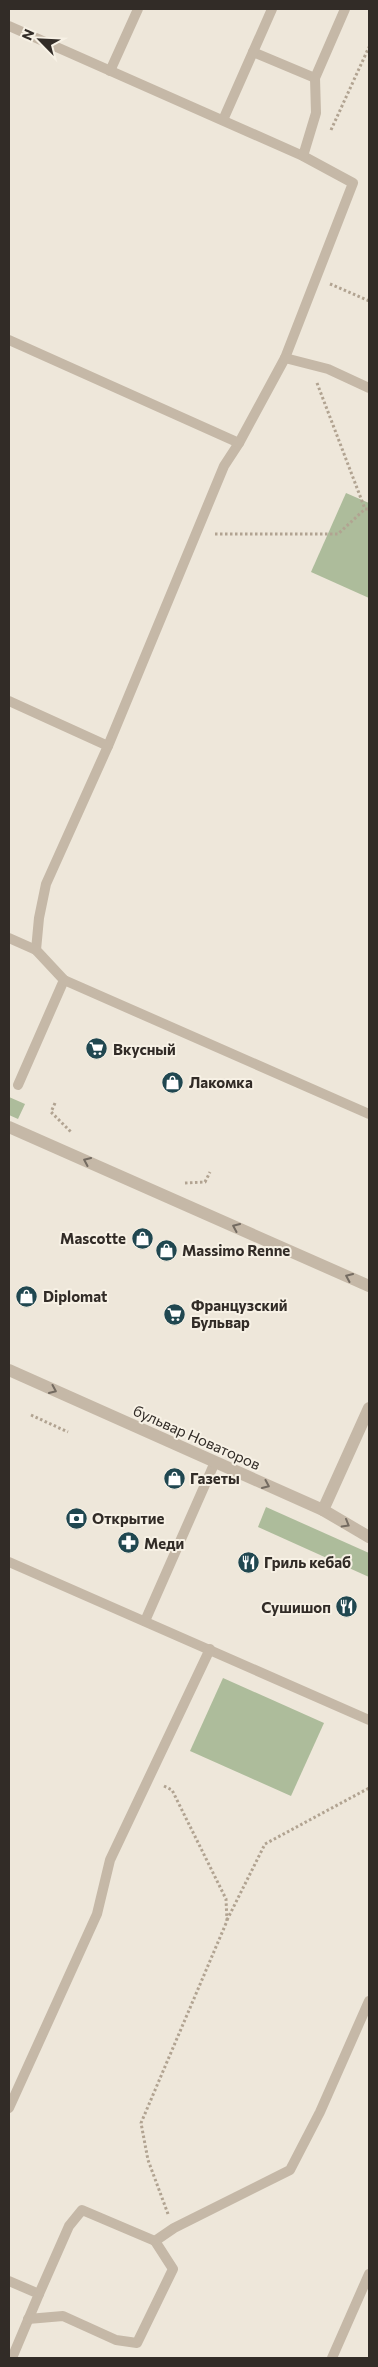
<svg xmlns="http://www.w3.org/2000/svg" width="378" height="2367" viewBox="0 0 378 2367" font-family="Commissioner,sans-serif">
<rect width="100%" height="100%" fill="#eee7da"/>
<g fill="#adbc9b">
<polygon points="346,493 369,503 369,598 311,572"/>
<polygon points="9,1097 25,1104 18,1119 9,1115"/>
<polygon points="266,1507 369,1553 369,1577 258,1527"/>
<polygon points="223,1678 324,1723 291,1796 190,1751"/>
</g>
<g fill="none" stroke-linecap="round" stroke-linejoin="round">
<g stroke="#b1a391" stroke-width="3" stroke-dasharray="2.5 2.5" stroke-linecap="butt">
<polyline points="331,130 369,47"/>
<polyline points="330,284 369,301"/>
<polyline points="317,383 365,509 369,509"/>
<polyline points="215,534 338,534 365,509"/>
<polyline points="55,1103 51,1112 71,1132"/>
<polyline points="185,1183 205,1182 210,1172"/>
<polyline points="31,1415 68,1432"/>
<polyline points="164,1786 172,1790 226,1899 227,1921 141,2123 148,2160 168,2214"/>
<polyline points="227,1920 265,1844 369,1788"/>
</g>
<g stroke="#c5b8a7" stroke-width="10">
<polyline points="9,26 303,156 353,183 285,358 239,443 224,466 108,746 46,884 39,918 36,950 64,980 18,1085"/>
<polyline points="253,52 315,78"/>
<polyline points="110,71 138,9"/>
<polyline points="223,120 272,9"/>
<polyline points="303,156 316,113 315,78 345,9"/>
<polyline points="9,340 239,443"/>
<polyline points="285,358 328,369 369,388"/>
<polyline points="9,701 108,746"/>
<polyline points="9,938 36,950"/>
<polyline points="64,980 369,1114"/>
<polyline points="9,1562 369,1720"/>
<polyline points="145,1621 215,1462"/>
<polyline points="9,2108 97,1914 110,1860 210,1649"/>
<polyline points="9,2281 39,2294 12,2358"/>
<polyline points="39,2294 69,2226 82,2210 155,2241 174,2228 290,2170 320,2112 369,2001"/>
<polyline points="28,2319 63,2316 116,2340 137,2343 173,2269 155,2241"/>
<polyline points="332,2358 369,2274"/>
</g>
<g stroke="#c5b8a7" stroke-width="12">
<polyline points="9,1127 369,1286"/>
<polyline points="9,1370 323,1510 369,1537"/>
<polyline points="323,1510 369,1408"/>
</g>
</g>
<defs><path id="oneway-chevron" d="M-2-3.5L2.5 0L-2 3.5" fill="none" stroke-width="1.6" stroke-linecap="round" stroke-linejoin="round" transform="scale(1.25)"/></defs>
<g stroke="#746b61">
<use href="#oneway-chevron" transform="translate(87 1161) rotate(-156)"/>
<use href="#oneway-chevron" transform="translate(236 1227) rotate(-156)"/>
<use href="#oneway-chevron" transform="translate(349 1277) rotate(-156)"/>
<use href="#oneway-chevron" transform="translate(53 1390) rotate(24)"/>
<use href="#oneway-chevron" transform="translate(266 1485) rotate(24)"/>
<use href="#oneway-chevron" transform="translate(346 1524) rotate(30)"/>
</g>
<defs>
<symbol id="supermarket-disc" viewBox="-11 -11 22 22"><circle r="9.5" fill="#204750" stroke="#f7f1e5"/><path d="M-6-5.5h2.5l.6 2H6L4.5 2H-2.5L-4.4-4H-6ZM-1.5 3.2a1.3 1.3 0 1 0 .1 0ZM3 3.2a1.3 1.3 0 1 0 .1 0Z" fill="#fff"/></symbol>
<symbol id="shop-disc" viewBox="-11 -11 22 22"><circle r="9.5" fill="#204750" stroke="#f7f1e5"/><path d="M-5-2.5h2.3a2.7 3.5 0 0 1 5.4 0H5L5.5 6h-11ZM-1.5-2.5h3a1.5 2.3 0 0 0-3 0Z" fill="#fff"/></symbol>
<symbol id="bank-disc" viewBox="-11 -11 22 22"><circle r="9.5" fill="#204750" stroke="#f7f1e5"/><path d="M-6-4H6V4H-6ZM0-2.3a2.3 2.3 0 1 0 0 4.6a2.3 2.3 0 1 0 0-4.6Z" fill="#fff"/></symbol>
<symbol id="pharmacy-disc" viewBox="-11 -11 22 22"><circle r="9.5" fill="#204750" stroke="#f7f1e5"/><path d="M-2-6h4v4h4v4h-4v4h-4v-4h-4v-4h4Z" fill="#fff"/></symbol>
<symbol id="restaurant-disc" viewBox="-11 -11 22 22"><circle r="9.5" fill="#204750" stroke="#f7f1e5"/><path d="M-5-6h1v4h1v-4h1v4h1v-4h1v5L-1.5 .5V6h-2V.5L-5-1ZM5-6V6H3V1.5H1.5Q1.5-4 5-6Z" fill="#fff"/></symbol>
</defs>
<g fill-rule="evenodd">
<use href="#supermarket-disc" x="84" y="1036" width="25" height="25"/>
<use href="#shop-disc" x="160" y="1070" width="25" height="25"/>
<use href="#shop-disc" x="130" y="1226" width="25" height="25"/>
<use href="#shop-disc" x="154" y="1238" width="25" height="25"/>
<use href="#shop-disc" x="14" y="1284" width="25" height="25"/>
<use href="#supermarket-disc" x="162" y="1302" width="25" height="25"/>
<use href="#shop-disc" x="162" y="1466" width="25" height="25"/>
<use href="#bank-disc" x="64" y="1506" width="25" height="25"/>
<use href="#pharmacy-disc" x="116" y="1530" width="25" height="25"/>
<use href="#restaurant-disc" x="236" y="1550" width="25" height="25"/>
<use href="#restaurant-disc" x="334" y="1594" width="25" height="25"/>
</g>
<g text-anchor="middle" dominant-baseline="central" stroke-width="4" stroke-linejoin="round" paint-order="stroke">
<g font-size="15" font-weight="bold" fill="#322c27" stroke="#f7f1e5" text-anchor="start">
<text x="113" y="1049">Вкусный</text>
<text x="189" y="1082">Лакомка</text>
<text x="126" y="1238" text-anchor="end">Mascotte</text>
<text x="182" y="1250">Massimo Renne</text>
<text x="43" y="1296">Diplomat</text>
<text x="191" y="1305">Французский<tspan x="191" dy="17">Бульвар</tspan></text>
<text x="190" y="1478">Газеты</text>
<text x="92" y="1518">Открытие</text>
<text x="144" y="1543">Меди</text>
<text x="264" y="1562">Гриль кебаб</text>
<text x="331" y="1607" text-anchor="end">Сушишоп</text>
</g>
<g font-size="15" fill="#322c27" stroke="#f7f1e5">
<text transform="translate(197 1437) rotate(24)">бульвар Новаторов</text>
</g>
</g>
<rect width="378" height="2367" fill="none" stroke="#322c27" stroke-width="20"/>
<g transform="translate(40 40) rotate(294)" stroke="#f7f1e5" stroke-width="4" paint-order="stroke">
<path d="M0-4L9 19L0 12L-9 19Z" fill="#322c27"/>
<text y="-8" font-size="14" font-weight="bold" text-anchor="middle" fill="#322c27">N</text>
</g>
</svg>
